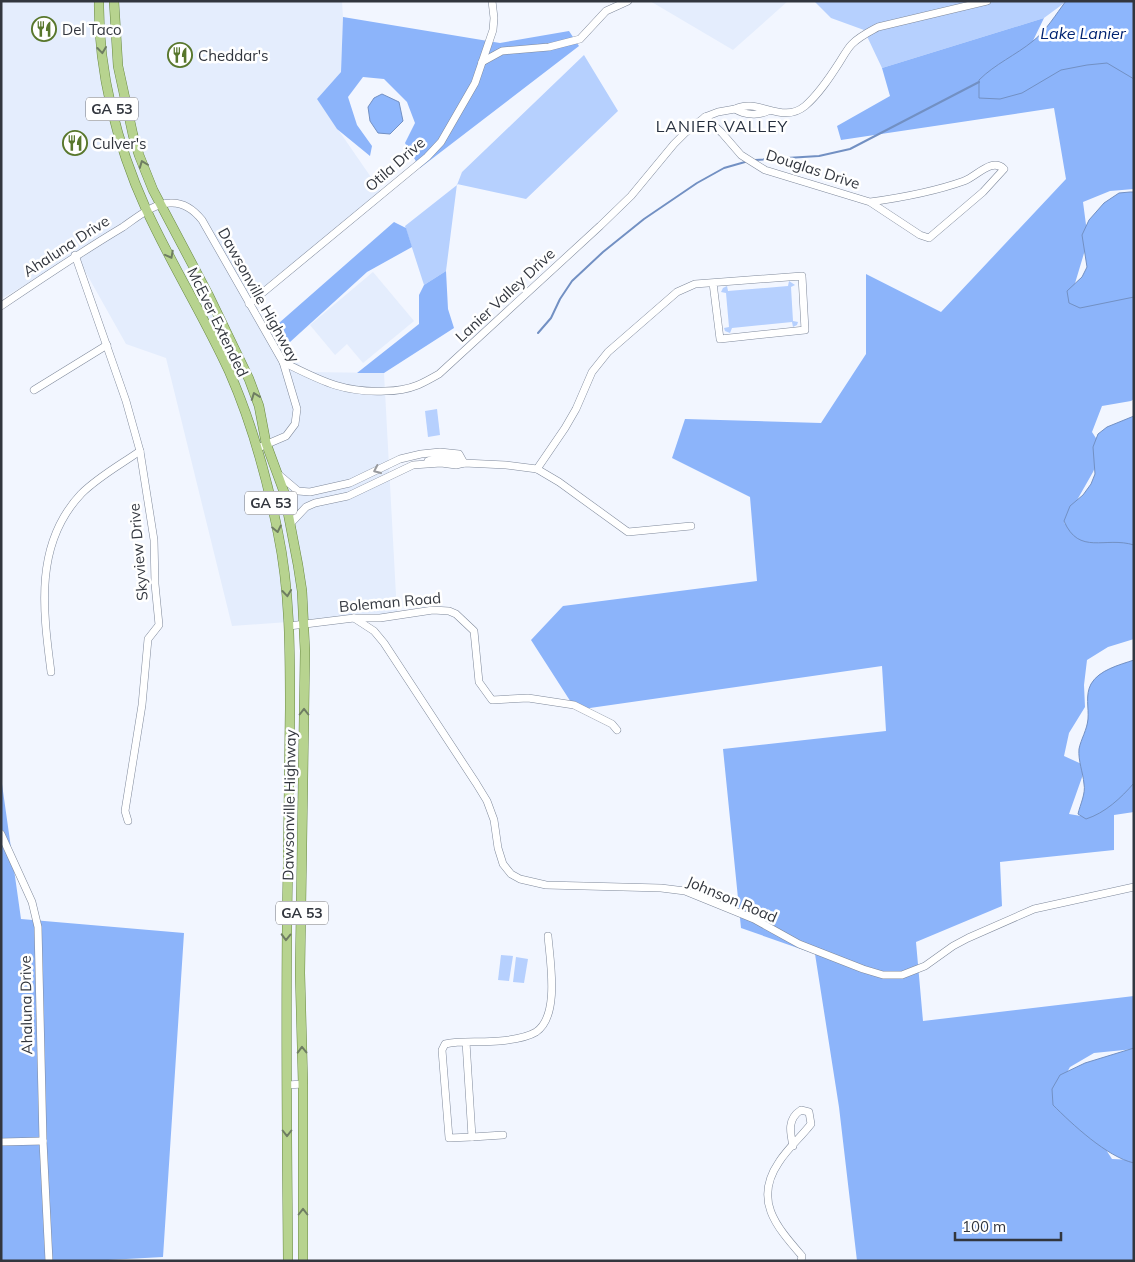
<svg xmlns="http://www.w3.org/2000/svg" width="1135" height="1262" viewBox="0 0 1135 1262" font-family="Mulish,sans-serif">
<rect width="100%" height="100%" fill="#f2f6ff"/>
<g fill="#e4edfd">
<polygon points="1,1 342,1 343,17 341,72 317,99 384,196 252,307 305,372 384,373 397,614 232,626 166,358 126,344 76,255 1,299"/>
<polygon points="650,1 788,1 733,50"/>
<polygon points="373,272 414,321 363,363 347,344 335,355 310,325"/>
</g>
<g fill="#b6d0fe">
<polygon points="814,1 1067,1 1044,18 882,68 864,30 831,18"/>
<polygon points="584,55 618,111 526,199 457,184 446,271 424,285 405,226 457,185 462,172"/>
<polygon points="789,281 795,285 791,287 793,321 798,322 797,325 793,327 792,322 732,328 730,333 725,331 724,328 729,327 726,293 721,292 723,288 727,286 728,291 788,286"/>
<polygon points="437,409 440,435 428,437 425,411"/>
<polygon points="501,955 513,956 509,981 498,980"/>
<polygon points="516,957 528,959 524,983 513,982"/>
</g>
<g fill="#8cb4fa">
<polygon points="343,17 500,43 569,31 579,46 420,168 405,143 415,123 407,102 384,79 363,77 348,97 357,125 372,146 370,156 337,129 317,99 341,72"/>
<polygon points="1044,18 1029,49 1109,61 1134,79 1134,189 1110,191 1083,202 1088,240 1073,290 1134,296 1134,399 1131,401 1102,406 1092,432 1103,449 1093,472 1064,523 1080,531 1134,540 1134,639 1108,647 1087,660 1084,685 1085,707 1069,733 1064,756 1086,766 1069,814 1087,817 1134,778 1134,812 1114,815 1114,850 1000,862 1002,906 916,942 923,1021 1134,996 1134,1049 1094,1053 1070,1067 1055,1094 1099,1139 1112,1159 1134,1160 1134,1261 857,1261 839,1107 815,954 741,928 723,749 886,731 882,666 576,710 531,640 563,606 757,581 750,497 672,458 685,419 821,423 866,354 866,274 941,312 1066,179 1054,108 841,140 837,126 890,96 882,68"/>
<polygon points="394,222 406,228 412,247 367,272 290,342 271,330"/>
<polygon points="446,271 448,309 454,328 384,373 357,373 419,324 419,295 424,285"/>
<polygon points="1,777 21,919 184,933 163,1257 90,1261 1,1261"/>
</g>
<g fill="#8db6fc" stroke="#7290c3">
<path d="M1066 1H1134V79L1107 63 1087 65 1061 70 1022 93 1000 99 979 98V80C995 64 1016 55 1033 41 1046 31 1056 14 1066 1Z"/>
<polygon points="382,94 399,102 403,121 390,134 378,133 370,121 368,107 374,98"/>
<polygon points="1130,192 1134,192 1134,297 1080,308 1069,303 1067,291 1082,277 1087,267 1082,235 1089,220 1104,203 1119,193"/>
<path d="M1134 416V545C1105 536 1079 556 1064 521L1070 506 1083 495 1091 484 1095 474 1093 447 1098 434 1107 427Z"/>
<path d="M1134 660V783C1121 798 1105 813 1086 819L1078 814C1080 805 1086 793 1084 784 1083 772 1078 761 1079 749 1081 739 1087 730 1088 719 1089 708 1085 695 1091 684 1099 670 1119 665 1134 660Z"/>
<path d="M1134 1048V1163C1107 1157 1072 1124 1053 1105L1052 1089 1060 1075 1085 1063Z"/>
</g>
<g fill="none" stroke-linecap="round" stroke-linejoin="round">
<g stroke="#7290c3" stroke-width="2">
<polyline points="755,160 819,156 850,149 979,82"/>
<polyline points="538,333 551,318 560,299 572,281 603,252 644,219 697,183 724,168 745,162"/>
</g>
<defs>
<g id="minor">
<polyline points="482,62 502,51 549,47 580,39 606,11 628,1"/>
<path d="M768 111C758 116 745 115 735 109 757 97 782 125 805 106 819 94 830 77 839 63 843 57 847 49 852 44 860 36 869 32 878 27L987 1"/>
<path d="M705 117 722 133 741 155 765 170 870 202 920 235 929 238 983 192 1004 169C992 157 977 176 964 181 936 191 899 198 870 202"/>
<polyline points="75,255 126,401 140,451 154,540 155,584 159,625 148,639 142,705 125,811 128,821"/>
<polyline points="249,304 427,157 441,142 475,83 493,30 494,18 492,1"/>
<path d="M1 306C41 279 81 252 123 227 136 218 154 203 170 203 184 202 194 210 202 220L283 362 297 409 295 424 286 436 258 448"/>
<path d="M283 362C320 380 342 393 385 391 396 391 408 389 418 385 425 382 432 378 439 374L600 226 631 196 674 144 685 133 705 117 718 112 735 109"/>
<polyline points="34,390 107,345"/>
<path d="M428 461C439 456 453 457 463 462"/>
<polyline points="537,469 565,428 576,409 592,372 608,352 677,292 695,284 802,276 805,330 720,339 713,283"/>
<polyline points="278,474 298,491 310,492 350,483 400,459 421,454 440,452 459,454 464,463"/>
<polyline points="291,523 306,507 315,503 348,496 413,465 441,463 456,465 464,463 506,465 537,469 559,482 628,532 691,526"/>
<polyline points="354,618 374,631 384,643 476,783 487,801 494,820 498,848 503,864 511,874 520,879 546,885 661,888 685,891 754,919 799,944 863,969 883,975 902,975 925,966 953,946 968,938 1034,909 1134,887"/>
<polyline points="289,626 354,618 380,618 433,610 449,611 456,614 474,631 479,682 492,700 528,698 574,705 612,724 617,730"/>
<path d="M51 672C43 610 34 544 81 494 98 477 120 465 140 451"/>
<polyline points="1,834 32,902 38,927 43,1141 49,1261"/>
<path d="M466 1042 472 1137 449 1138 442 1050 445 1044C462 1040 481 1043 499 1041 510 1040 526 1038 536 1032 560 1016 550 961 548 936"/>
<polyline points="287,1085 303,1084"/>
<polyline points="472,1137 503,1135"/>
<polyline points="1,1142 43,1141"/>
<path d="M793 1146C790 1132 787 1119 801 1110L809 1112 811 1124C801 1137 788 1148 779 1162 753 1200 776 1226 802 1256L801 1261"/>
</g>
<g id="major">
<path d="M99 1C98 71 117 145 146 209 171 264 204 316 229 371 252 423 267 478 278 533 290 591 290 649 290 708 289 760 289 812 288 864 285 996 287 1128 288 1261"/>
<polyline points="114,1 118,66 133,135 139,155 153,190 208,294 249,379 259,406 266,443 284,492 298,565 302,591 305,651 300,973 303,1084 303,1261"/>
</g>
</defs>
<use href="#minor" stroke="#7f899b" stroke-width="8"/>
<use href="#major" stroke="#698943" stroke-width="10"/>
<use href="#minor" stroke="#fff" stroke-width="7"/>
<use href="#major" stroke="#b7d38f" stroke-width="9"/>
</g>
<defs><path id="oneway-chevron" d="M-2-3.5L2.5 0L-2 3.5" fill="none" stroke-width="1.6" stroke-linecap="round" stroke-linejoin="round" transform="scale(1.25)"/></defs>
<g stroke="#6e7d62">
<use href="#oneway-chevron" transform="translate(102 50) rotate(83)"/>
<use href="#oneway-chevron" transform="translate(143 164) rotate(-111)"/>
<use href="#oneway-chevron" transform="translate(170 255) rotate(62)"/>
<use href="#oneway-chevron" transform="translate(255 396) rotate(-110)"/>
<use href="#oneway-chevron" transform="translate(277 529) rotate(78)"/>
<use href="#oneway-chevron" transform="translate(287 593) rotate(84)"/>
<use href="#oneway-chevron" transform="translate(304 712) rotate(-90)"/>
<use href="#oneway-chevron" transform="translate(286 937) rotate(91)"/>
<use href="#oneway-chevron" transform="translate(302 1050) rotate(-91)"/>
<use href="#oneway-chevron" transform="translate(287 1133) rotate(90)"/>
<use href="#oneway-chevron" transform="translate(303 1212) rotate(-90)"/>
</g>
<use stroke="#989a9e" href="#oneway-chevron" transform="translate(377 470) rotate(155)"/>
<defs>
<symbol id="restaurant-ring" viewBox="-11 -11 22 22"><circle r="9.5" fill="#fff" stroke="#58772c" stroke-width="1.5"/><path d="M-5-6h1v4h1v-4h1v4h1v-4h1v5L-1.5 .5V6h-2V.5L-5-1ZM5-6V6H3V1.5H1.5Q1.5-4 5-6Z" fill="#58772c"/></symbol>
</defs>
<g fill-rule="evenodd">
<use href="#restaurant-ring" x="30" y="15" width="28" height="28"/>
<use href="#restaurant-ring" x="166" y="41" width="28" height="28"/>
<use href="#restaurant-ring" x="61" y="129" width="28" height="28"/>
</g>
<g text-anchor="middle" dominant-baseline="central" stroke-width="5" stroke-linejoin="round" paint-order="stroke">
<g fill="#fff" stroke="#707278" stroke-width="1">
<rect x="86" y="97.5" width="52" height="23" rx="4"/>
<rect x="245" y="491.5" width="52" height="23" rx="4"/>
<rect x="276" y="901.5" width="52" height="23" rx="4"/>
</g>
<g font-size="14" font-weight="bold" fill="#32363e">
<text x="112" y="109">GA 53</text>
<text x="271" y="503">GA 53</text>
<text x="302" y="913">GA 53</text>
</g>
<g font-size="15" fill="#32363e" stroke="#fff" text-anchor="start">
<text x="62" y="29">Del Taco</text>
<text x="198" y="55">Cheddar's</text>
<text x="92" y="143">Culver's</text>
</g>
<g font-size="15" fill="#32363e" stroke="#fff">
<text transform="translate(395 164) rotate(-41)">Otila Drive</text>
<text transform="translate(813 169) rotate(18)">Douglas Drive</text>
<text transform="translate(66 246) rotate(-33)">Ahaluna Drive</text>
<text transform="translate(259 295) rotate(61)">Dawsonville Highway</text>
<text transform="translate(505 295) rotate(-43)">Lanier Valley Drive</text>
<text transform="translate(218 322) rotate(64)">McEver Extended</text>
<text transform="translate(138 552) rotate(-95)">Skyview Drive</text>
<text transform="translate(390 602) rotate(-5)">Boleman Road</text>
<text transform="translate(289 805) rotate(-89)">Dawsonville Highway</text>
<text transform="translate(732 899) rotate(23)">Johnson Road</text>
<text transform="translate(26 1005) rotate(-91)">Ahaluna Drive</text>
</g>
<g font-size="16" font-style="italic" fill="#002371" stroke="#fff">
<text x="1083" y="33">Lake Lanier</text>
</g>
<g font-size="16" letter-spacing="1" fill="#262f3e" stroke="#fff">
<text x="722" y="126">LANIER VALLEY</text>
</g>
</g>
<rect width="1135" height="1262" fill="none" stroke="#32363e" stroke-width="5"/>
<path d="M955 1232v8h106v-8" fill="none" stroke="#32363e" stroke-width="2.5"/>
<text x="962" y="1232" font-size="15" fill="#32363e" stroke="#ffffff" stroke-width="4" paint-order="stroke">100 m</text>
</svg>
